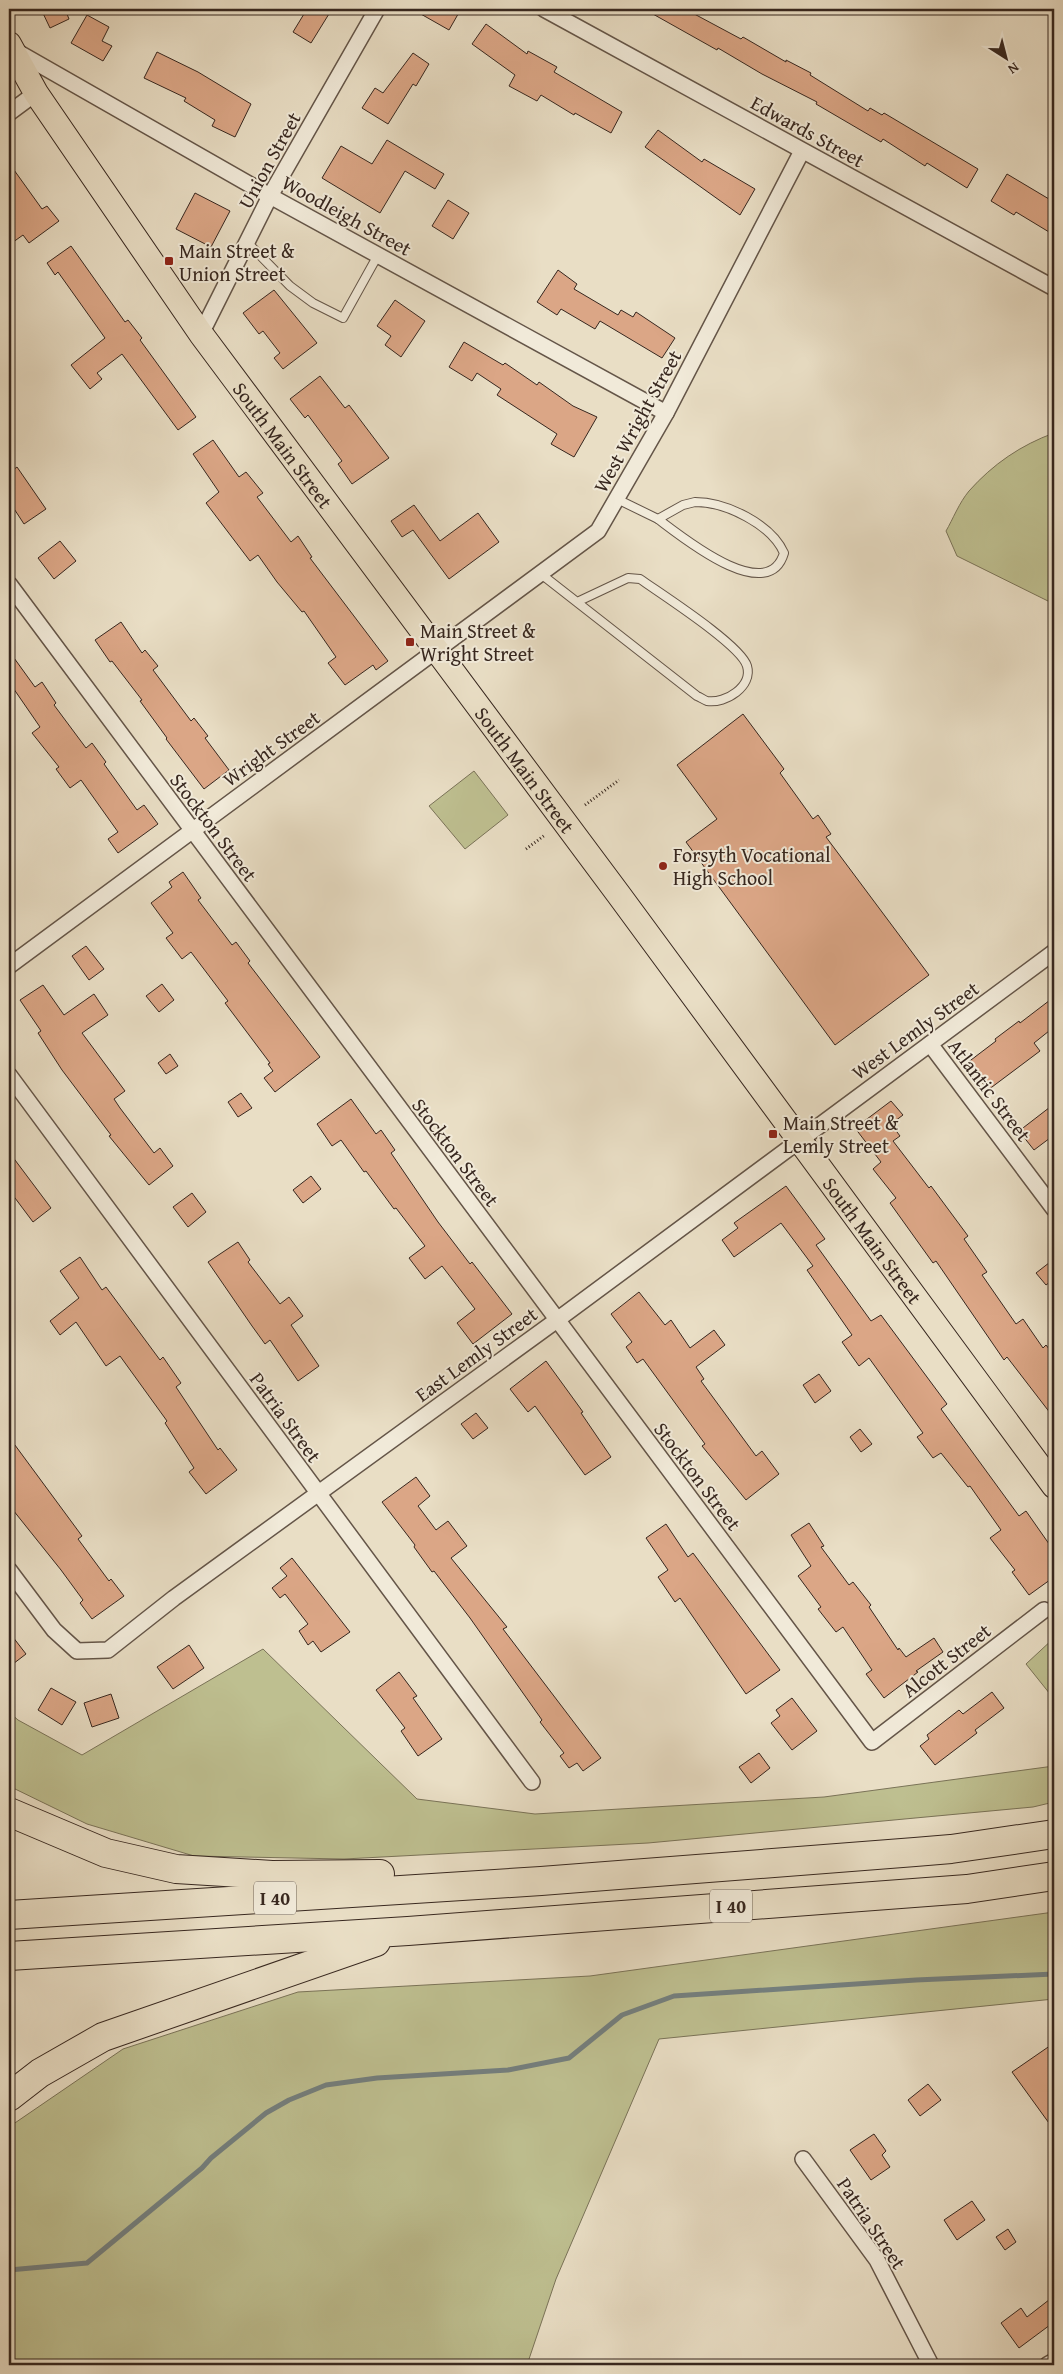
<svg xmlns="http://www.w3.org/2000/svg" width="1063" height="2374" viewBox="0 0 1063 2374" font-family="'Gentium Book Plus',serif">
<rect width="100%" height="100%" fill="#e9dec5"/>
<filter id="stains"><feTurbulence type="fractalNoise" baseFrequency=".004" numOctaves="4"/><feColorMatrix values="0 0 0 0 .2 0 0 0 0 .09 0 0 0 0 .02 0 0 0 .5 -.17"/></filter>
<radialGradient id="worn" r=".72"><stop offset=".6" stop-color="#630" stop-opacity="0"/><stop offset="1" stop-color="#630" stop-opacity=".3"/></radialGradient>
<g fill="#bebf90" stroke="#7a7358">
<path d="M1054 433V604L957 556 946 531C953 519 959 503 969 491 993 464 1021 445 1054 433Z"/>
<polygon points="474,771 508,815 465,849 429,806"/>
<polygon points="1054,1638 1054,1699 1026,1664"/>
<polygon points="263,1649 417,1799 535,1814 824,1797 1054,1766 1054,1802 1033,1807 648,1843 344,1859 194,1856 87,1824 9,1786 9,1712 18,1720 82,1755"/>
<polygon points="1054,1912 1054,1999 659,2039 556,2279 527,2365 9,2365 9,2127 123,2049 298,1992 590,1976"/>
</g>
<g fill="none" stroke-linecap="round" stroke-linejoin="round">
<polyline stroke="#747f7e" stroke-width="5" points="9,2270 87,2263 202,2168 211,2158 266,2113 289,2100 326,2085 377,2078 508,2070 569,2058 622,2015 674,1996 916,1980 1054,1974"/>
</g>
<g fill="#dba686" stroke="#37271f">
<polygon points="41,9 65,9 69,19 50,28"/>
<polygon points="307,9 332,9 311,43 293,32"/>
<polygon points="412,9 461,9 449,30"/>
<polygon points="644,9 685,9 741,39 743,37 786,62 786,60 811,73 810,75 868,111 870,108 882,115 884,113 978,169 967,188 927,163 925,166 883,139 881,142 816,104 817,102 762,74 718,48 717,50"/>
<polygon points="87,15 109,27 102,41 112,46 103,61 71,43"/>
<polygon points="486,24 527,54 528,51 557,67 554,72 622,112 611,133 575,113 574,115 541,95 537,101 509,86 515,75 472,44"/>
<polygon points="157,52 198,72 251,104 235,137 212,126 215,120 184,101 186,98 144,78"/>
<polygon points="413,53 429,64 416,86 413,84 388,124 362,108 375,88 383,93"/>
<polygon points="658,130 702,162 704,159 755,189 740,215 645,147"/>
<polygon points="387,140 444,174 435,189 405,171 380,213 322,178 341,146 372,164"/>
<polygon points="9,163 42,209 47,206 59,221 29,243 23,235 9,245"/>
<polygon points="1007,174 1054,202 1054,235 1016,212 1014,215 991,201"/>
<polygon points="195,193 230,211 211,247 176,229"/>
<polygon points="448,200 469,213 453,239 432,226"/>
<polygon points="71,246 125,322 128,320 142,338 140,340 196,417 178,430 122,354 97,373 102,379 90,389 71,365 105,338 58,272 55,275 47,263"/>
<polygon points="558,270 577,284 574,289 618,315 621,310 633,317 636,312 675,338 662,358 600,321 595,329 561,309 557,315 537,302"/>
<polygon points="274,290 317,343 283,369 274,358 280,353 263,331 259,334 243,313"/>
<polygon points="395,300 425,321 401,357 385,345 391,336 377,326"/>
<polygon points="464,342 503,365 505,363 537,385 539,382 573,406 597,417 574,457 551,444 557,434 497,395 501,389 477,373 472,381 449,367"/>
<polygon points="320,376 345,408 349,405 389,458 352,484 338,464 342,461 308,415 305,418 290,399"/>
<polygon points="213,440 239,477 246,472 263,493 257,497 291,542 298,536 312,557 310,558 388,661 376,670 373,665 345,685 328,663 336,657 304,611 302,612 277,582 258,555 250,561 206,503 219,492 193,454"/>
<polygon points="17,467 46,509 24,524 9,501 9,473"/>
<polygon points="414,505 440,541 478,513 499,542 449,579 413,530 402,537 391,521"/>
<polygon points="60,541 76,561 54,579 38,558"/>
<polygon points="121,622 142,653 145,650 158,666 153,670 191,721 194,718 208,736 205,738 229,770 204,789 166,739 167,738 140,701 142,700 112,661 110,662 95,640"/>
<polygon points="9,651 35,687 42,682 56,703 54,705 86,748 92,743 106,762 104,764 137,810 144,805 158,824 118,853 108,839 118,832 81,780 70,788 56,769 59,767 32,733 40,727 9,682"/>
<polygon points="743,714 784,769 780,773 813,819 818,815 831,834 826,837 929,975 835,1045 686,842 717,819 677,765"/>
<polygon points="183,872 201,898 198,900 232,945 236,942 250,961 248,963 320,1057 275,1092 264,1078 273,1071 268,1064 270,1063 225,1003 228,1001 191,952 182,959 166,938 173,933 151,903 172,887 169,882"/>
<polygon points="86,946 104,969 89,980 72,956"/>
<polygon points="162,984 174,1000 159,1012 146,996"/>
<polygon points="43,985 64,1015 94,994 108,1015 82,1033 125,1091 114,1099 120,1108 154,1153 160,1148 173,1166 149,1185 109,1136 111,1135 62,1070 38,1033 41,1031 20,1000"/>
<polygon points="1054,997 1054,1027 1034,1043 1040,1051 988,1090 967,1063 996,1041 995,1039 1019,1021 1020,1023"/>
<polygon points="170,1054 178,1066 166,1074 158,1063"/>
<polygon points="241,1093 252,1108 238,1117 228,1102"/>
<polygon points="351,1099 376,1134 381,1130 395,1150 391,1153 438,1222 470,1264 472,1262 512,1314 473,1344 457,1323 475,1309 442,1266 425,1279 409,1258 425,1246 396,1208 394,1209 366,1171 364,1172 341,1140 332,1146 317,1124"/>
<polygon points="891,1101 903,1115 891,1124 900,1136 893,1141 929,1188 931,1186 968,1236 964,1239 987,1272 982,1275 1016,1324 1023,1319 1043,1348 1046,1345 1054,1355 1054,1418 1007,1357 1004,1360 936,1261 933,1263 890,1203 896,1198 873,1169 881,1162 855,1128"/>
<polygon points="1054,1104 1054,1135 1034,1150 1019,1131"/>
<polygon points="9,1152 51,1208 33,1222 9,1190"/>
<polygon points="311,1176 321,1189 303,1203 293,1190"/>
<polygon points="786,1186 825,1239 816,1245 871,1321 881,1315 947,1404 941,1409 1019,1516 1026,1511 1054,1551 1054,1577 1029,1595 1012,1572 1015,1570 990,1538 1001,1530 970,1486 968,1487 941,1453 933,1458 917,1437 923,1433 869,1358 859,1366 842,1342 852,1335 807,1270 813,1266 781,1223 734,1257 722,1240 738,1228 734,1223"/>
<polygon points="192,1193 206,1212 188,1227 173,1207"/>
<polygon points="238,1242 250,1260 248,1262 280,1304 289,1297 303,1316 291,1325 319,1366 298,1381 270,1340 265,1344 252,1326 208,1262"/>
<polygon points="80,1257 102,1290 106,1287 160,1360 163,1357 181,1383 176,1387 218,1450 220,1448 237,1470 206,1494 189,1472 194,1468 165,1423 167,1421 120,1356 106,1366 76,1322 60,1335 50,1321 79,1298 60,1271"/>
<polygon points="1054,1259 1054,1279 1046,1285 1036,1273"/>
<polygon points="639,1292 665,1325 671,1320 690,1348 714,1330 725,1345 696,1367 704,1379 701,1381 756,1456 762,1451 779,1474 746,1500 702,1446 705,1444 643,1359 637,1363 626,1347 632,1342 611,1314"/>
<polygon points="546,1361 583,1412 581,1413 611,1457 585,1475 535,1406 528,1412 510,1389"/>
<polygon points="819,1374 831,1391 815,1403 803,1385"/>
<polygon points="476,1413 488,1428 473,1439 461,1424"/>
<polygon points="860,1429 872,1444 861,1452 850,1437"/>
<polygon points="9,1437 82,1536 78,1539 109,1581 111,1579 124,1596 92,1619 80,1603 83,1600 61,1570 9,1505"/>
<polygon points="416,1477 430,1496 418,1506 436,1530 448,1521 467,1546 451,1558 507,1627 503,1629 601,1758 583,1771 577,1763 569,1768 560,1756 564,1753 540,1722 542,1720 470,1618 434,1571 432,1572 414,1547 415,1545 382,1502"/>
<polygon points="809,1523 824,1546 821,1547 849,1585 853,1582 871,1605 869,1607 898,1650 899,1648 906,1657 934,1638 943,1652 916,1671 918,1672 884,1698 866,1674 872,1670 843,1627 836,1632 818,1609 821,1607 798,1576 811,1566 791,1535"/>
<polygon points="666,1524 688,1557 693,1553 780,1670 746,1694 680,1598 675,1602 658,1577 668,1570 646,1538"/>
<polygon points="292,1558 350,1632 321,1652 313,1641 308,1645 299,1631 308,1624 285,1594 280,1598 272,1588 287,1576 280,1568"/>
<polygon points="9,1632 26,1654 9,1667"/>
<polygon points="189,1645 204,1668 173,1689 157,1667"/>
<polygon points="399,1672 417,1696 413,1698 442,1739 418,1756 401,1731 405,1728 376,1690"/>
<polygon points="51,1688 76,1702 62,1725 38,1710"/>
<polygon points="992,1692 1004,1708 975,1730 977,1733 935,1765 920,1746 929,1739 927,1735 959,1710 963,1714"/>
<polygon points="111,1694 119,1718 92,1727 84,1703"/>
<polygon points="792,1698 817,1731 792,1750 771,1723 780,1716 776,1710"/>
<polygon points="759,1753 770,1768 751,1783 739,1767"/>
<polygon points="1054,2043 1054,2130 1012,2072"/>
<polygon points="928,2084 941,2100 920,2116 908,2100"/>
<polygon points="874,2134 886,2151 882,2155 890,2167 871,2180 850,2150"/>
<polygon points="972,2201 985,2220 957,2240 944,2220"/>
<polygon points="1008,2229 1016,2242 1005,2250 996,2237"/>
<polygon points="1054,2296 1054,2322 1019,2348 1001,2323 1021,2308 1027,2317"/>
</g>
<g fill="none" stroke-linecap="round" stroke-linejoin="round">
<defs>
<g id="lane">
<polyline points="247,242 290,286 313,303 343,318 378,255"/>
<polyline points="617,499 658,519"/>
<path d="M695 502C726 502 771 524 784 553 768 607 682 537 658 519L683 505Z"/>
<path d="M541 574 697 696C700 697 704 700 707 701 726 704 753 686 747 666 741 645 661 594 640 579L628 578 577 602"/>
</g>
<g id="street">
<polyline points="544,9 1054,288"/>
<polyline points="14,50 270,196 666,413"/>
<polyline points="9,113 36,93"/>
<polyline points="201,334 270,196 377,9"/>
<polyline points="9,584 872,1742 1044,1610"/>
<polyline points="9,966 598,531 666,413 802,151"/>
<polyline points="930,1044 1054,1209"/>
<polyline points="9,1075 532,1782"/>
<polyline points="9,1570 54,1630 77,1651 108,1650 174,1598 557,1320 1054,952"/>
<polyline points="803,2159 877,2260 931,2365"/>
<polyline points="1047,2365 1054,2361"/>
</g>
<g id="primary">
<path id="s1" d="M9 44 36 93 201 334 619 895 1054 1486"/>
</g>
<g id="highway">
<polyline points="9,1812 106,1853 176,1869 272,1875 380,1874"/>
<polyline points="9,1915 541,1881 915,1852 951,1849 1054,1834"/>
<polyline points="9,1956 408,1931 967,1889 1054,1876"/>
<polyline points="9,2097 40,2073 103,2037 376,1942"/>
</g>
</defs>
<use href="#lane" stroke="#645548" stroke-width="10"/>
<use href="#street" stroke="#645548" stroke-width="18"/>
<use href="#primary" stroke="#37271f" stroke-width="26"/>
<use href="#highway" stroke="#37271f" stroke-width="30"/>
<g stroke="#37271f" stroke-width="3" stroke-dasharray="1 2.5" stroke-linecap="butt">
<polyline points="585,805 619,780"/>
<polyline points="526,849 545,835"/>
</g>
<use href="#lane" stroke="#f1ead9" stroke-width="8"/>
<use href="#street" stroke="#f1ead9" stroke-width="15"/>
<use href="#primary" stroke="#e9dec5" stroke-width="24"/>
<use href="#highway" stroke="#e9dec5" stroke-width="28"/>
</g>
<g fill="#8f2418" stroke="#f1ead9" stroke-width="2">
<rect x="164" y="256" width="10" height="10" rx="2.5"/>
<rect x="405" y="637" width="10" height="10" rx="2.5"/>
<circle cx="663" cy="866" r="5"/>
<rect x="768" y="1129" width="10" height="10" rx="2.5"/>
</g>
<g text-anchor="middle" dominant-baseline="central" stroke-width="4" stroke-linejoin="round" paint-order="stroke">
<g fill="#f1ead9" stroke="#6f6257" stroke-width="1">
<rect x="254" y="1881.5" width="42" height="33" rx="4"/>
<rect x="710" y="1889.5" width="42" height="33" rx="4"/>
</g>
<g font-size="19" font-weight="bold" fill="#37271f">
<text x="275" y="1898">I 40</text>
<text x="731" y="1906">I 40</text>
</g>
<g font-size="20" fill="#37271f" stroke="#f1ead9">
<text transform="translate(808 131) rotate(29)">Edwards Street</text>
<text transform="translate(269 160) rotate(-61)">Union Street</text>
<text transform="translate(347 215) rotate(29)">Woodleigh Street</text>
<text transform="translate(637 421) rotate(-61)">West Wright Street</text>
<text stroke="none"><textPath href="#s1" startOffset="486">South Main Street</textPath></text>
<text transform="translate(271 748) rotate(-36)">Wright Street</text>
<text stroke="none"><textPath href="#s1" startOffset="891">South Main Street</textPath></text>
<text transform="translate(214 827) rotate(53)">Stockton Street</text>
<text transform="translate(915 1030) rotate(-36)">West Lemly Street</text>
<text transform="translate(990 1090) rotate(53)">Atlantic Street</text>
<text transform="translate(456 1152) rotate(53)">Stockton Street</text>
<text stroke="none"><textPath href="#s1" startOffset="1476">South Main Street</textPath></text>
<text transform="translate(476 1354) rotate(-36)">East Lemly Street</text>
<text transform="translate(286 1417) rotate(54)">Patria Street</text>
<text transform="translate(698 1476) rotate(53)">Stockton Street</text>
<text transform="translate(946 1660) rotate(-38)">Alcott Street</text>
<text transform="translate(872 2223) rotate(56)">Patria Street</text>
</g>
<g font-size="20" fill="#37271f" stroke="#f1ead9" text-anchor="start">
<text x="179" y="250">Main Street &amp;<tspan x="179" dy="23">Union Street</tspan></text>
<text x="420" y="630">Main Street &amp;<tspan x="420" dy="23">Wright Street</tspan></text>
<text x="673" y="854">Forsyth Vocational<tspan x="673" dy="23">High School</tspan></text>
<text x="783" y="1122">Main Street &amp;<tspan x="783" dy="23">Lemly Street</tspan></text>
</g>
</g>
<rect width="1063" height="2374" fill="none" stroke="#e9dec5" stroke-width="30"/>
<rect x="10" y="10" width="1043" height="2354" fill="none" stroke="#37271f" stroke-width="2.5"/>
<rect x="15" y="15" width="1033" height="2344" fill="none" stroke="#37271f"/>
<g transform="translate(1006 58) rotate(144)" stroke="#f1ead9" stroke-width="4" paint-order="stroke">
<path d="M0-4L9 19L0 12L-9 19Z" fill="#37271f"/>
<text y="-8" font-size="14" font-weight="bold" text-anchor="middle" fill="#37271f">N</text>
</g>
<rect width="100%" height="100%" filter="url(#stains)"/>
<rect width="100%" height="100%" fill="url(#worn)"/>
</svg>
